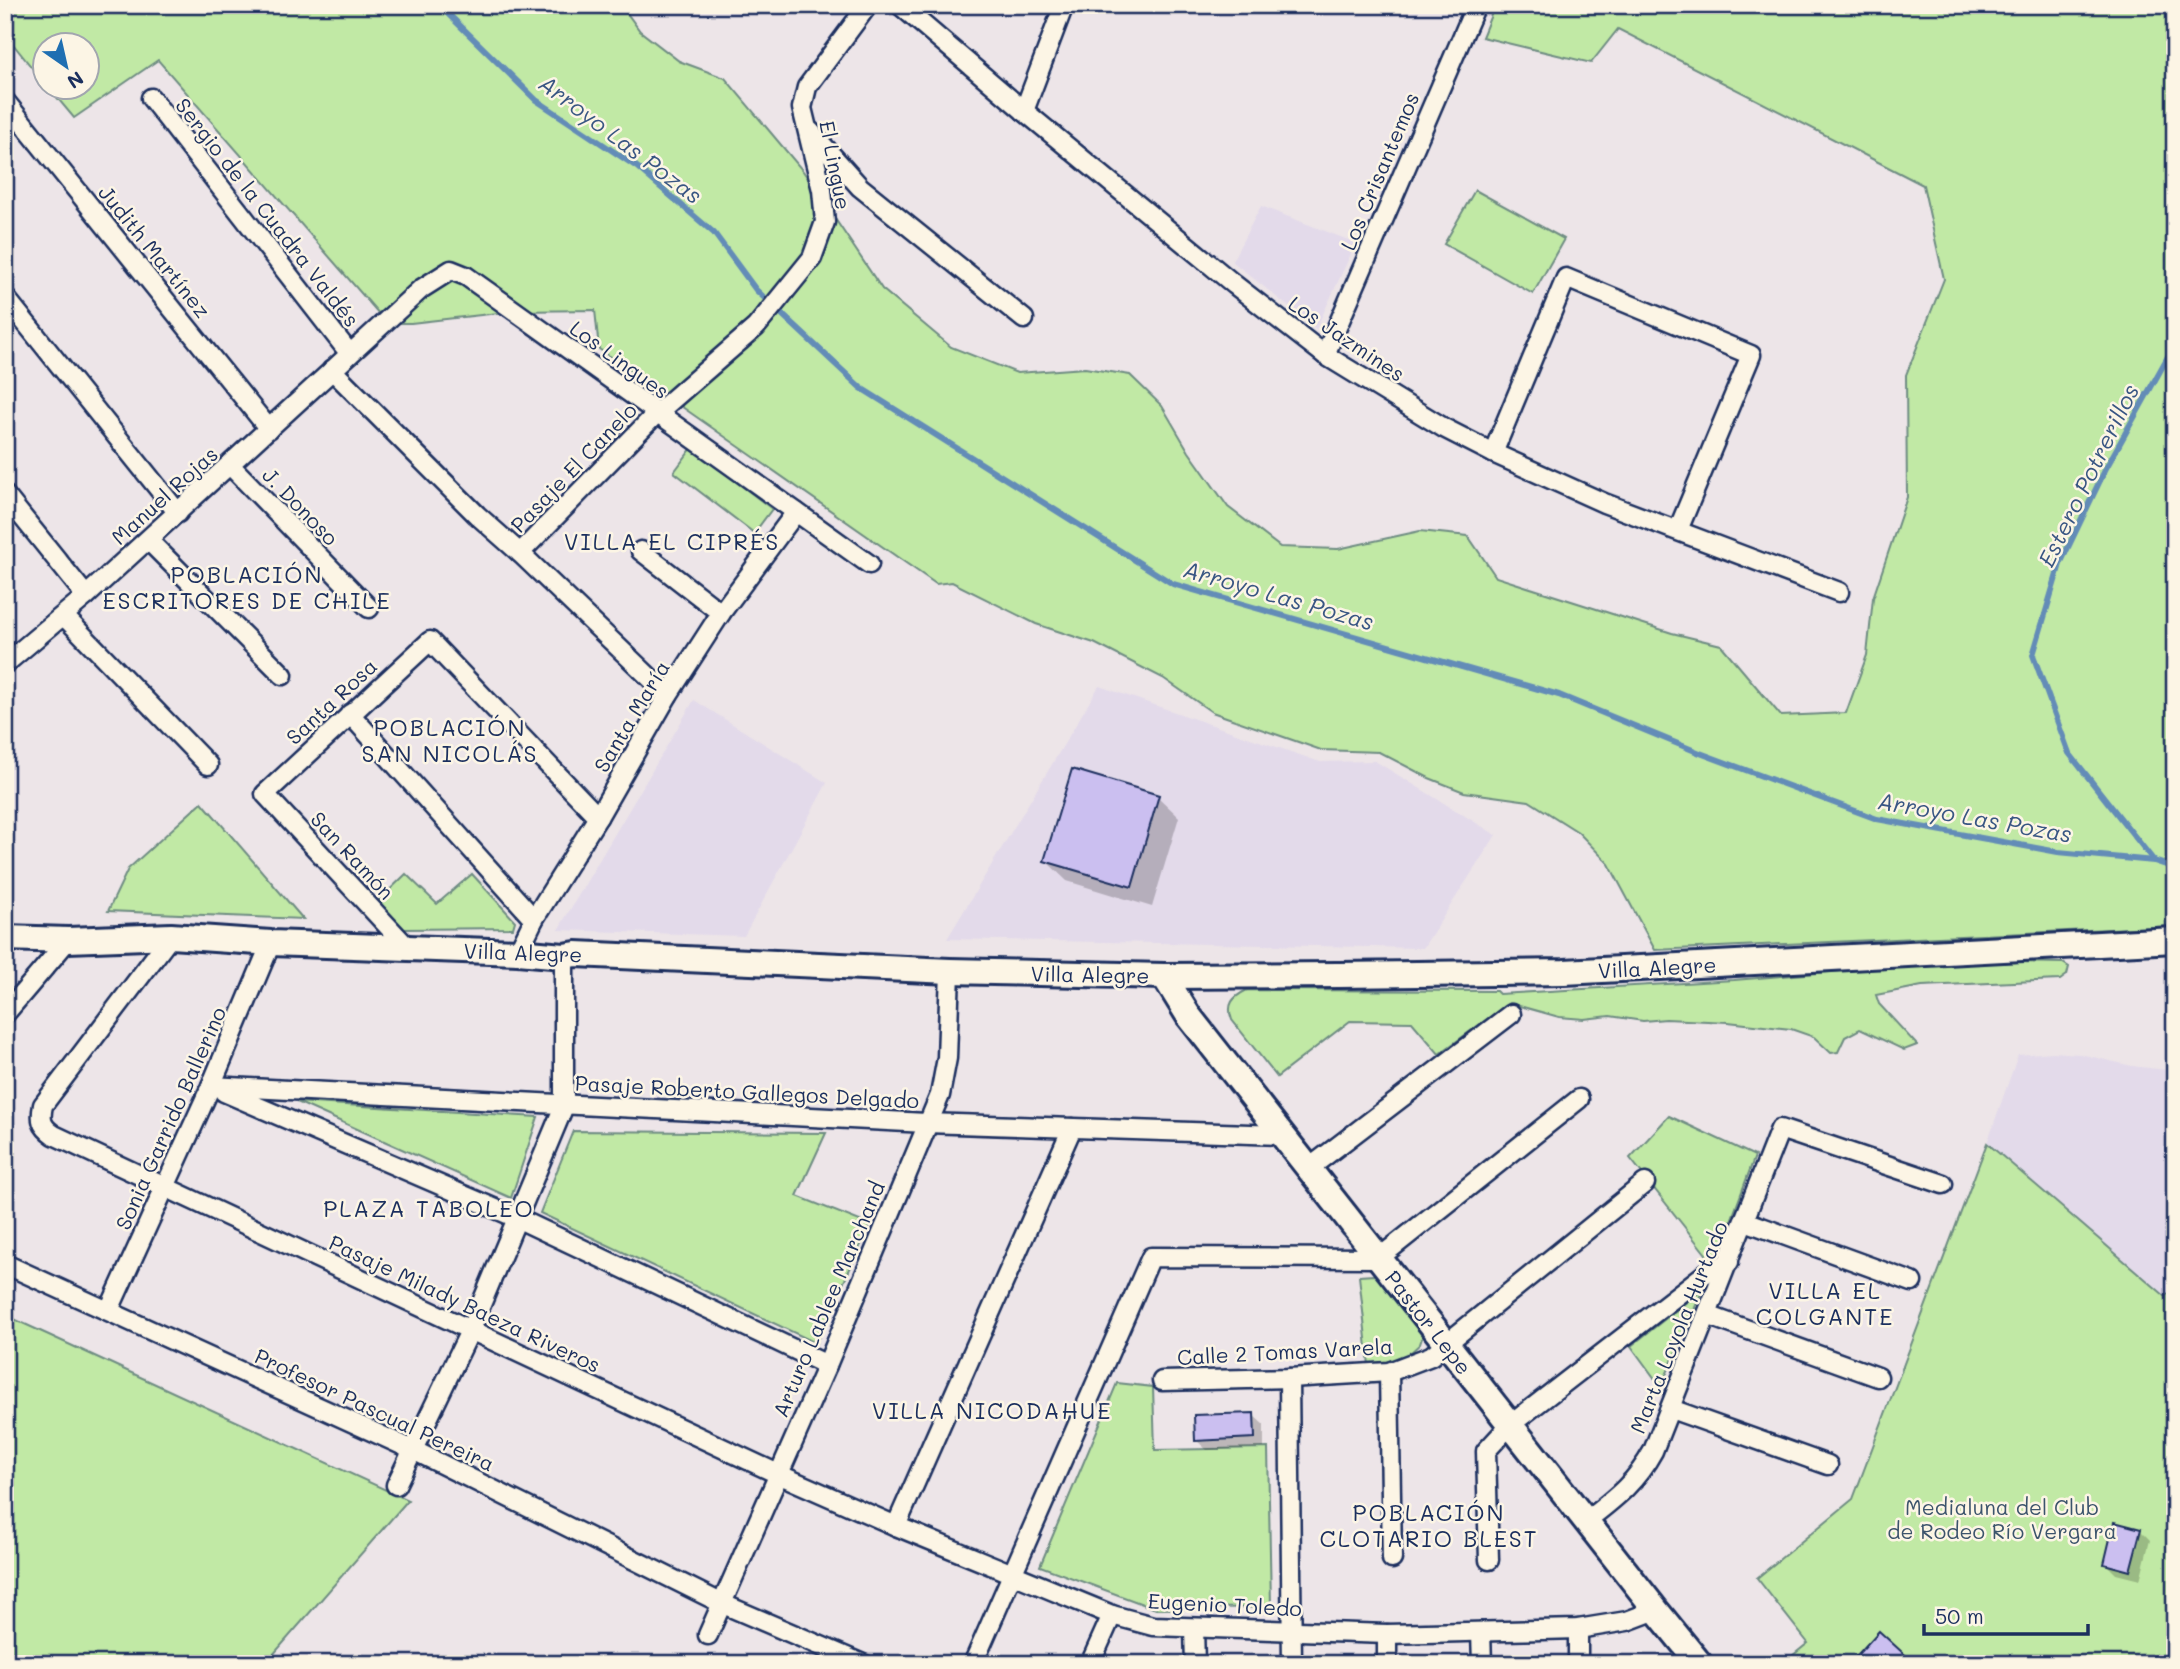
<svg xmlns="http://www.w3.org/2000/svg" width="2180" height="1669" viewBox="0 0 2180 1669" font-family="Mali,sans-serif">
<rect width="100%" height="100%" fill="#ede5e8"/>
<filter id="ink" filterUnits="userSpaceOnUse"><feTurbulence type="fractalNoise" baseFrequency=".0143" numOctaves="2"/><feDisplacementMap in="SourceGraphic" scale="14" xChannelSelector="R" yChannelSelector="G"/><feConvolveMatrix kernelMatrix="1 2 1 2 8 2 1 2 1" color-interpolation-filters="sRGB"/></filter>
<g filter="url(#ink)">
<g fill="#e3daea">
<polygon points="1261,206 1356,243 1316,329 1232,261"/>
<polygon points="1099,686 1320,762 1375,761 1496,835 1423,948 947,939"/>
<polygon points="694,700 827,783 744,936 558,930"/>
<polygon points="2052,1052 2080,1054 2132,1066 2175,1071 2175,1288 2166,1296 1987,1143 2018,1055"/>
</g>
<g fill="#c1e9a5" stroke="#6e8c82" stroke-width="2">
<polygon points="5,5 621,5 640,31 679,61 725,78 803,171 882,289 951,347 1017,373 1085,368 1130,375 1162,406 1189,452 1228,507 1280,547 1338,549 1420,531 1468,536 1496,577 1672,633 1721,645 1781,716 1846,713 1867,655 1873,598 1907,497 1906,375 1944,279 1923,185 1618,29 1591,63 1482,37 1495,5 2175,5 2175,926 1655,950 1609,864 1578,832 1529,801 1464,792 1429,778 1379,752 1321,750 1212,712 1163,678 1094,643 1036,624 952,582 936,584 599,349 595,310 516,311 411,323 387,323 158,60 74,118 49,88 88,88 88,46 46,46 45,84 5,34"/>
<polygon points="1475,190 1564,239 1533,294 1444,244"/>
<polygon points="692,448 772,509 754,533 674,472"/>
<polygon points="202,802 303,919 108,911 128,869"/>
<polygon points="406,874 437,904 472,874 515,921 513,928 402,929 376,903"/>
<path d="M1962 961 2063 963 2069 967 2067 975 2060 980 1922 986 1876 995 1879 1004 1917 1045 1904 1050 1860 1029 1845 1037 1838 1052 1831 1053 1814 1037 1791 1029 1728 1022 1666 1019 1643 1021 1610 1016 1584 1019 1559 1017 1509 1003 1439 1054 1412 1022 1350 1021 1277 1077 1232 1020C1226 1004 1233 997 1247 990L1496 991 1499 994 1734 980Z"/>
<polygon points="297,1102 538,1117 511,1198"/>
<polygon points="1669,1116 1755,1156 1718,1256 1709,1258 1630,1158"/>
<polygon points="573,1131 826,1133 797,1196 870,1225 816,1343 540,1213"/>
<polygon points="1987,1143 2165,1296 2175,1288 2175,1664 1782,1664 1808,1643 1757,1578 1853,1499"/>
<polygon points="1374,1275 1381,1278 1420,1325 1423,1335 1420,1344 1399,1363 1369,1365 1359,1276"/>
<polygon points="1703,1289 1661,1387 1631,1346"/>
<polygon points="5,1315 51,1336 408,1500 265,1664 5,1664"/>
<polygon points="1117,1383 1153,1387 1155,1450 1268,1448 1271,1607 1156,1609 1040,1566"/>
</g>
<g fill="#0003">
<polygon points="1158,797 1179,817 1152,907 1067,881 1046,861"/>
<polygon points="1253,1415 1264,1425 1264,1448 1207,1450 1196,1440"/>
<polygon points="2140,1530 2150,1540 2140,1580 2116,1574 2106,1564"/>
</g>
<g fill="none" stroke-linecap="round" stroke-linejoin="round">
<g stroke="#638cb7" stroke-width="6">
<polyline points="439,5 536,100 637,167 714,233 756,290 861,388 1173,584 1559,695 1700,753 1877,819 2058,852 2154,861"/>
<polyline points="2175,344 2106,468 2060,564 2033,655 2069,753 2154,861 2175,868"/>
</g>
</g>
<g fill="#cbbff0" stroke="#1b2f5e" stroke-width="2">
<polygon points="1072,769 1159,795 1132,887 1044,861"/>
<polygon points="1254,1413 1255,1438 1195,1441 1194,1415"/>
<polygon points="2114,1522 2141,1529 2130,1571 2104,1564"/>
<polygon points="1879,1631 1915,1664 1849,1664"/>
</g>
<g fill="none" stroke-linecap="round" stroke-linejoin="round">
<defs>
<g id="street">
<polyline points="900,5 1024,111 1235,285 1325,355 1444,428 1493,453 1604,503 1839,592"/>
<polyline points="151,98 350,354"/>
<polyline points="5,101 269,429"/>
<polyline points="1024,111 1064,5"/>
<polyline points="810,131 860,187 1024,319"/>
<polyline points="5,297 178,513"/>
<polyline points="1325,355 1476,5"/>
<polyline points="332,370 477,515 520,553 668,695"/>
<polyline points="1493,453 1566,278 1751,355 1678,530"/>
<polyline points="230,465 369,608"/>
<polyline points="5,495 86,596"/>
<polyline points="148,540 283,675"/>
<polyline points="641,551 721,613"/>
<polyline points="520,553 657,413 756,327 812,258 825,222 822,190 802,108 807,87 868,5"/>
<polyline points="64,616 208,765"/>
<polyline points="5,664 86,596 421,289 451,270 466,276 869,564"/>
<polyline points="350,714 534,919"/>
<path d="M171 936 43 1105C40 1120 41 1126 54 1135L778 1474 896 1526 1112 1615 1153 1626 1387 1634 1578 1629 1627 1621 1656 1610"/>
<polyline points="408,948 265,794 430,641 598,817"/>
<polyline points="518,952 534,919 598,817 668,695 721,613 796,512"/>
<polyline points="5,1014 68,940"/>
<polyline points="211,1086 926,1123 1282,1135"/>
<polyline points="224,1092 519,1219 827,1365"/>
<polyline points="1308,1169 1511,1014"/>
<polyline points="1745,1221 1912,1282"/>
<polyline points="5,1264 413,1450 723,1604 863,1664"/>
<polyline points="109,1310 211,1086 271,943"/>
<polyline points="1707,1315 1878,1377"/>
<polyline points="1389,1372 1392,1559"/>
<polyline points="1289,1378 1292,1664"/>
<polyline points="1162,1381 1289,1378 1389,1372 1431,1356 1645,1183"/>
<polyline points="1671,1409 1828,1465"/>
<polyline points="396,1485 470,1331 564,1106 564,956"/>
<path d="M1586 1521C1614 1499 1635 1484 1653 1451L1780 1129 1943 1184"/>
<polyline points="896,1526 1072,1128"/>
<polyline points="1489,1560 1486,1451 1510,1425 1706,1273 1729,1262"/>
<polyline points="1194,1628 1195,1664"/>
<polyline points="1578,1629 1578,1664"/>
<polyline points="1481,1632 1482,1664"/>
<polyline points="708,1635 827,1365 940,1095 947,1058 950,971"/>
<polyline points="973,1664 1151,1257 1379,1258 1579,1099"/>
<polyline points="1090,1664 1112,1615"/>
<polyline points="1387,1664 1387,1634"/>
</g>
<g id="secondary">
<polyline points="5,938 68,940 171,936 271,943 518,952 564,956 576,954 950,971 1164,976 1339,975 1564,972 2175,940"/>
<polyline points="1164,976 1188,1015 1656,1610 1700,1664"/>
</g>
</defs>
<use href="#street" stroke="#1b2f5e" stroke-width="23"/>
<use href="#secondary" stroke="#1b2f5e" stroke-width="30"/>
<use href="#street" stroke="#fcf5e5" stroke-width="18"/>
<use href="#secondary" stroke="#fcf5e5" stroke-width="24"/>
</g>
</g>
<g text-anchor="middle" dominant-baseline="central" stroke-width="5" stroke-linejoin="round" paint-order="stroke">
<g font-size="21" fill="#1b2f5e" stroke="#fcf5e5">
<text transform="translate(836 165) rotate(79)">El Lingue</text>
<text transform="translate(1379 171) rotate(-67)">Los Crisantemos</text>
<text transform="translate(268 212) rotate(52)">Sergio de la Cuadra Valdés</text>
<text transform="translate(155 251) rotate(51)">Judith Martínez</text>
<text transform="translate(1347 338) rotate(34)">Los Jazmines</text>
<text transform="translate(620 359) rotate(36)">Los Lingues</text>
<text transform="translate(573 467) rotate(-46)">Pasaje El Canelo</text>
<text transform="translate(164 495) rotate(-42)">Manuel Rojas</text>
<text transform="translate(301 506) rotate(46)">J. Donoso</text>
<text transform="translate(331 701) rotate(-43)">Santa Rosa</text>
<text transform="translate(631 716) rotate(-59)">Santa María</text>
<text transform="translate(353 855) rotate(47)">San Ramón</text>
<text transform="translate(523 952) rotate(2)">Villa Alegre</text>
<text transform="translate(1657 967) rotate(-3)">Villa Alegre</text>
<text transform="translate(1090 974) rotate(1)">Villa Alegre</text>
<text transform="translate(747 1091) rotate(3)">Pasaje Roberto Gallegos Delgado</text>
<text transform="translate(170 1118) rotate(-66)">Sonia Garrido Ballerino</text>
<text transform="translate(828 1299) rotate(-67)">Arturo Lablee Marchand</text>
<text transform="translate(465 1303) rotate(25)">Pasaje Milady Baeza Riveros</text>
<text transform="translate(1429 1322) rotate(52)">Pastor Lepe</text>
<text transform="translate(1678 1327) rotate(-68)">Marta Loyola Hurtado</text>
<text transform="translate(1285 1351) rotate(-3)">Calle 2 Tomas Varela</text>
<text transform="translate(375 1409) rotate(25)">Profesor Pascual Pereira</text>
<text transform="translate(1225 1604) rotate(3)">Eugenio Toledo</text>
</g>
<g font-size="21" fill="#3c546c" stroke="#fcf5e5">
<text x="2002" y="1506">Medialuna del Club<tspan x="2002" dy="24">de Rodeo Río Vergara</tspan></text>
</g>
<g font-size="23" font-style="italic" fill="#395683" stroke="#fcf5e5">
<text transform="translate(621 139) rotate(37)">Arroyo Las Pozas</text>
<text transform="translate(2088 475) rotate(-64)">Estero Potrerillos</text>
<text transform="translate(1279 595) rotate(16)">Arroyo Las Pozas</text>
<text transform="translate(1975 817) rotate(10)">Arroyo Las Pozas</text>
</g>
<g font-size="23" letter-spacing="2" fill="#1b2f5e" stroke="#fcf5e5">
<text x="672" y="541">VILLA EL CIPRÉS</text>
<text x="247" y="574">POBLACIÓN<tspan x="247" dy="26">ESCRITORES DE CHILE</tspan></text>
<text x="450" y="727">POBLACIÓN<tspan x="450" dy="26">SAN NICOLÁS</tspan></text>
<text x="429" y="1208">PLAZA TABOLEO</text>
<text x="1825" y="1290">VILLA EL<tspan x="1825" dy="26">COLGANTE</tspan></text>
<text x="992" y="1410">VILLA NICODAHUE</text>
<text x="1429" y="1512">POBLACIÓN<tspan x="1429" dy="26">CLOTARIO BLEST</tspan></text>
</g>
</g>
<rect width="2180" height="1669" fill="none" stroke="#fcf5e5" stroke-width="28"/>
<rect x="14" y="14" width="2152" height="1641" fill="none" stroke="#1b2f5e" stroke-width="2.5" filter="url(#ink)"/>
<g transform="translate(66 66) rotate(146)"><circle r="33" fill="#fcf5e5" stroke="#a2a6af" stroke-width="2"/>
<path d="M0-5L12 26L0 18L-12 26Z" fill="#1f6fb2"/>
<text y="-10" font-size="19" font-weight="bold" text-anchor="middle" fill="#1b2f5e">N</text>
</g>
<path d="M1924 1624v10h164v-10" fill="none" stroke="#1b2f5e" stroke-width="3.5"/>
<text x="1935" y="1624" font-size="21" fill="#1b2f5e" stroke="#fcf5e5" stroke-width="5" paint-order="stroke">50 m</text>
</svg>
